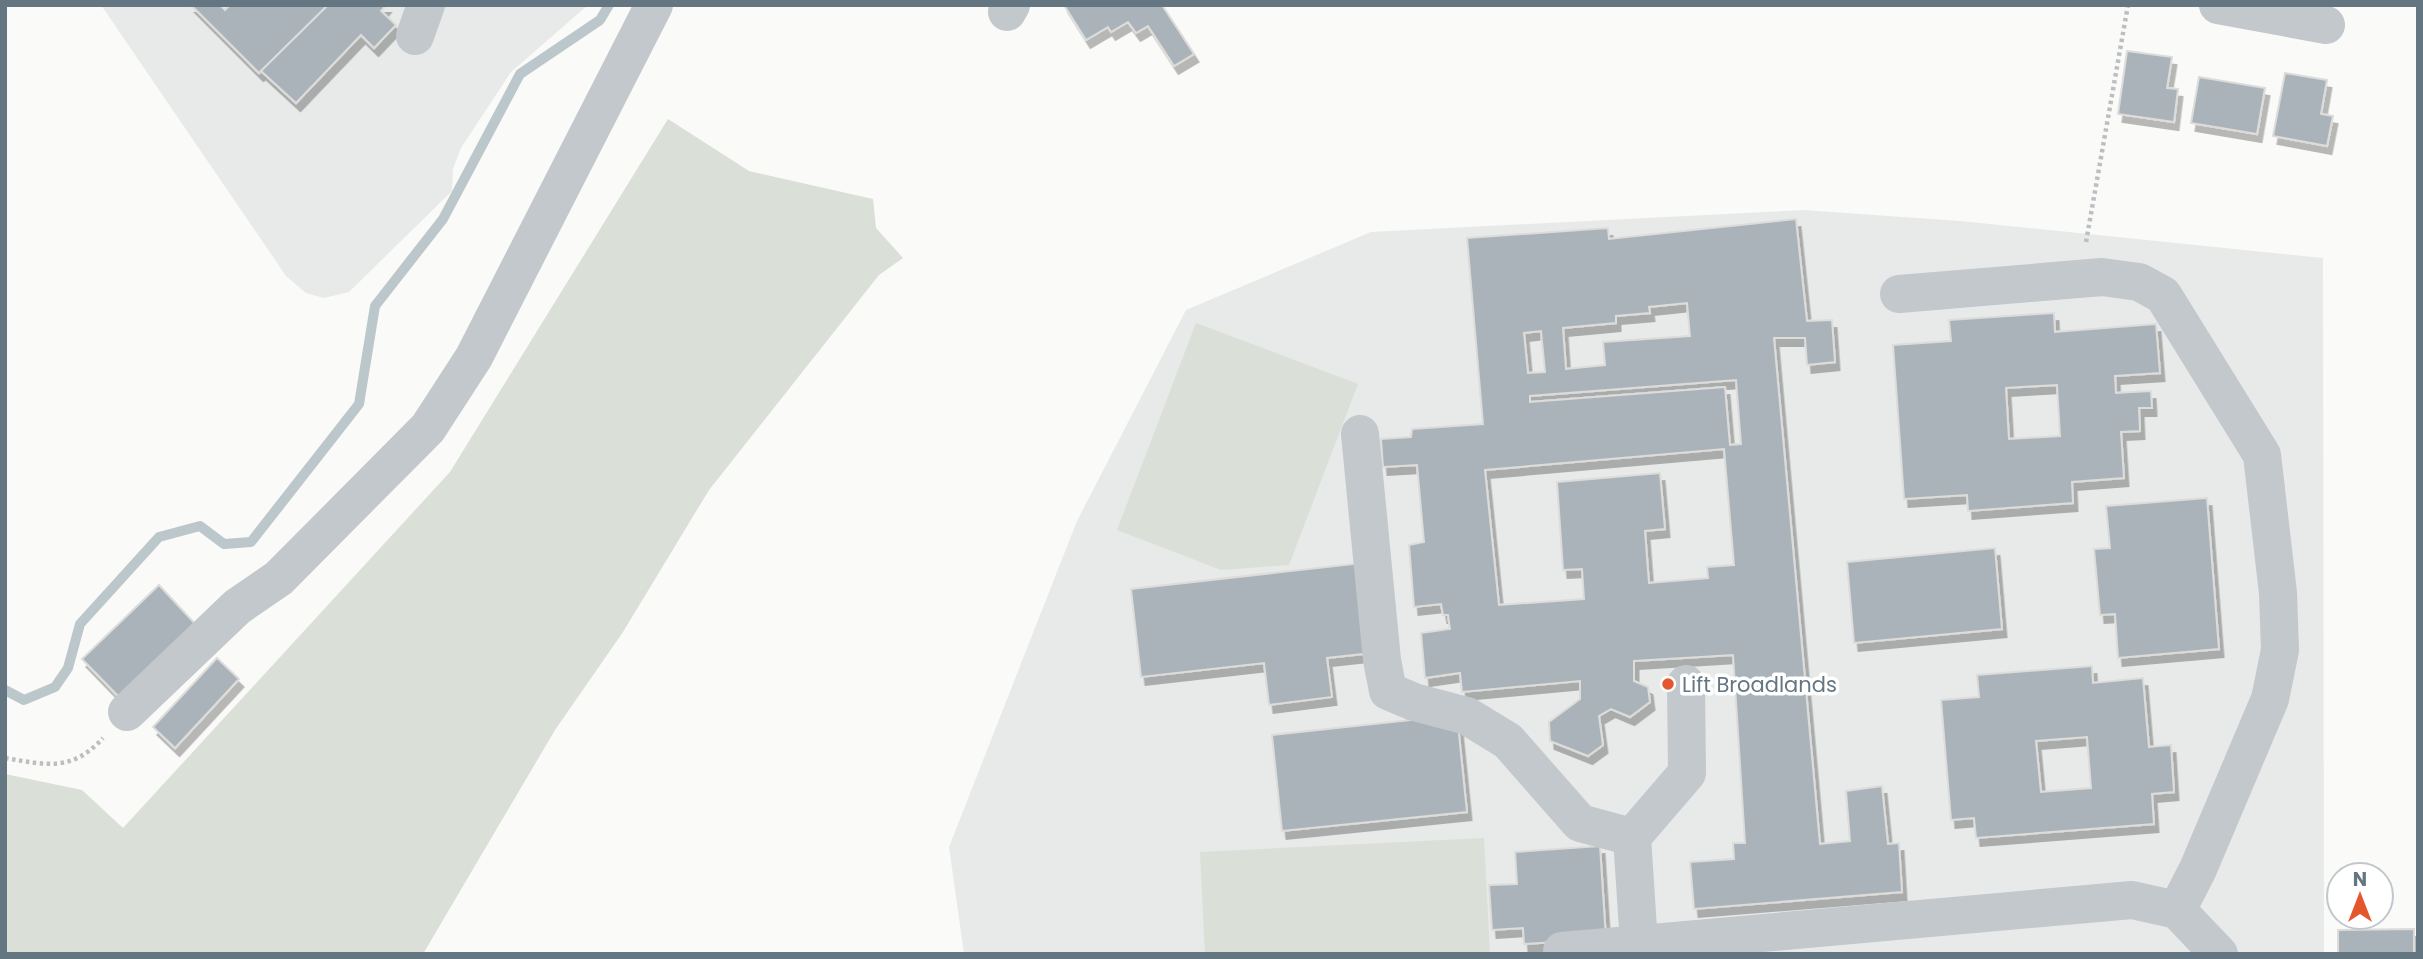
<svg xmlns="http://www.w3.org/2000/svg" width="2423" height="959" viewBox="0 0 2423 959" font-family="Poppins,sans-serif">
<defs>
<filter id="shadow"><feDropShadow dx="4.5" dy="8" stdDeviation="0" flood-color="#0004"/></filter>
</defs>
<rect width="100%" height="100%" fill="#fafaf8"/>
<g fill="#e8e9e9">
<polygon points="101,5 588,5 511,72 461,148 453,169 452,191 349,292 324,298 306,293 286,276"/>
<polygon points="1803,210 1960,221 2323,258 2324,954 964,954 949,847 1077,521 1186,310 1371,232"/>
</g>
<g fill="#dadfd7">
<polygon points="668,119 749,171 873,199 876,228 903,258 879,275 709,490 623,632 555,730 423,954 5,954 5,774 82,790 123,828 450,472"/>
<polygon points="1196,323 1358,384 1289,565 1221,570 1117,530"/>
<polygon points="1484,838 1490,954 1205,954 1200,852"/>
</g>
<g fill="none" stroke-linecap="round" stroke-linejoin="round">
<polyline stroke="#bbc7cb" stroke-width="10" points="5,690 24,700 55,687 68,668 80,624 159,537 200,526 224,544 251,542 359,404 375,306 443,219 520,74 600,20 609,5"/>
</g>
<g fill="#aab3b9" stroke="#dcdcda" stroke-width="2" fill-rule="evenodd" filter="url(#shadow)">
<polygon points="191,5 220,5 225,10 230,5 328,5 259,73"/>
<polygon points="328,5 386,5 381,11 396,25 374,48 361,35 296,103 261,71"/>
<polygon points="1064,5 1162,5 1194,54 1174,66 1148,26 1136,33 1128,22 1111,32 1108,27 1086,40"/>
<polygon points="2127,51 2172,57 2167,88 2178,89 2174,122 2118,114"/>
<polygon points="2285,73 2327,80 2321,114 2333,116 2327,146 2273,136"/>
<polygon points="2199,77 2265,88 2257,134 2191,123"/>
<path d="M1796 219 1807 321 1832 320 1835 362 1807 365 1805 338H1774L1820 844 1850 841 1846 791 1882 786 1888 844 1899 843 1902 892 1694 909 1690 862 1734 859 1733 843H1745L1733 655 1634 661V681L1648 687 1650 702 1630 717 1611 709 1599 716 1603 745 1588 756 1550 741 1549 722 1580 699V681L1462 692 1460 673 1425 678 1421 633 1450 629 1448 615H1443L1441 604 1414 607 1409 545 1424 542 1417 465 1383 467 1381 439 1411 437 1412 429 1483 424 1467 238 1608 228 1609 239ZM1687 303 1690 336 1603 342 1605 365 1566 369 1563 328 1616 323V316L1650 313 1649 307ZM1541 331 1545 372 1528 373 1524 333ZM1736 380 1741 444 1730 445 1725 387 1530 402V396ZM1724 449 1734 565 1707 567 1708 578 1649 583 1645 531 1665 529 1660 473 1557 482 1563 570 1582 569 1584 599 1499 605 1485 470Z"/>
<path d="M2054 313 2055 332 2156 324 2160 373 2115 376 2116 393 2151 391 2152 408H2139L2140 431 2121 432 2124 478 2072 482 2073 503 1968 511 1967 495 1904 499 1893 345 1951 341 1949 320ZM2057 385 2060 436 2009 439 2006 388Z"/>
<polygon points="2207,498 2219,649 2118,658 2115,614 2100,615 2094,549 2110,548 2106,506"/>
<polygon points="1995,548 2002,629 1854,643 1847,562"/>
<polygon points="1362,563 1372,653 1327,658 1332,697 1269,705 1264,663 1141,677 1131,589"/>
<polygon points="159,585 198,627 122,700 82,659"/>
<polygon points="217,658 239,679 175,748 153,727"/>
<path d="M2092 666 2093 683 2143 678 2149 747 2171 745 2174 792 2152 794 2154 824 1976 838 1974 818 1951 820 1941 700 1979 697 1977 675ZM2087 737 2091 788 2041 792 2036 741Z"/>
<polygon points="1457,715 1467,812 1282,831 1272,735"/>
<polygon points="1600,846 1606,939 1524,944 1523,928 1492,930 1489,885 1517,884 1515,852"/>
<polygon points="2414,929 2414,954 2338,954 2338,930"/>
</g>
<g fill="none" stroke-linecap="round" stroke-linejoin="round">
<g stroke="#bbbfc2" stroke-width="4.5" stroke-dasharray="3.5 3.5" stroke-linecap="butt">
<polyline points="2086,242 2128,5"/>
<path d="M5 758C47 765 72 772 103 738"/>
</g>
<g stroke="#c3c8cc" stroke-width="38">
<polyline points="2218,5 2326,25"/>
<polyline points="1007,12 1011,5"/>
<polyline points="415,36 426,5"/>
<polyline points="1899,294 2102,277 2139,282 2163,295 2262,455 2278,593 2280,650 2270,699 2198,869 2177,910"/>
<polyline points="1360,434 1382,660 1388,691 1414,702 1467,716 1508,741 1580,823 1632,837"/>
<polyline points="127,712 237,607 279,578 428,428 474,357 654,5"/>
<polyline points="1639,944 1632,837 1687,773 1686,684"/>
<polyline points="1562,954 1562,951 2132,900 2177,910 2219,954"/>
</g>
</g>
<circle fill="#e4572e" stroke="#fff" stroke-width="2.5" cx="1668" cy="684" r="7"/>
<g text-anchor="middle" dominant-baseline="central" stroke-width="7" stroke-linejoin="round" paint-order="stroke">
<g font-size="21" fill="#657683" stroke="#fff" text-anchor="start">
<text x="1682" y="684">Lift Broadlands</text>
</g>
</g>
<rect width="2423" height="959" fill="none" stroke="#657683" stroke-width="14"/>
<g transform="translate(2360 896)"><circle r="33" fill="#ffffff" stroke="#c1c8cd" stroke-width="2"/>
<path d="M0-5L12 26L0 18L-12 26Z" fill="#e4572e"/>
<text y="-10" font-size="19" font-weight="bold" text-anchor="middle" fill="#657683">N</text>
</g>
</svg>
